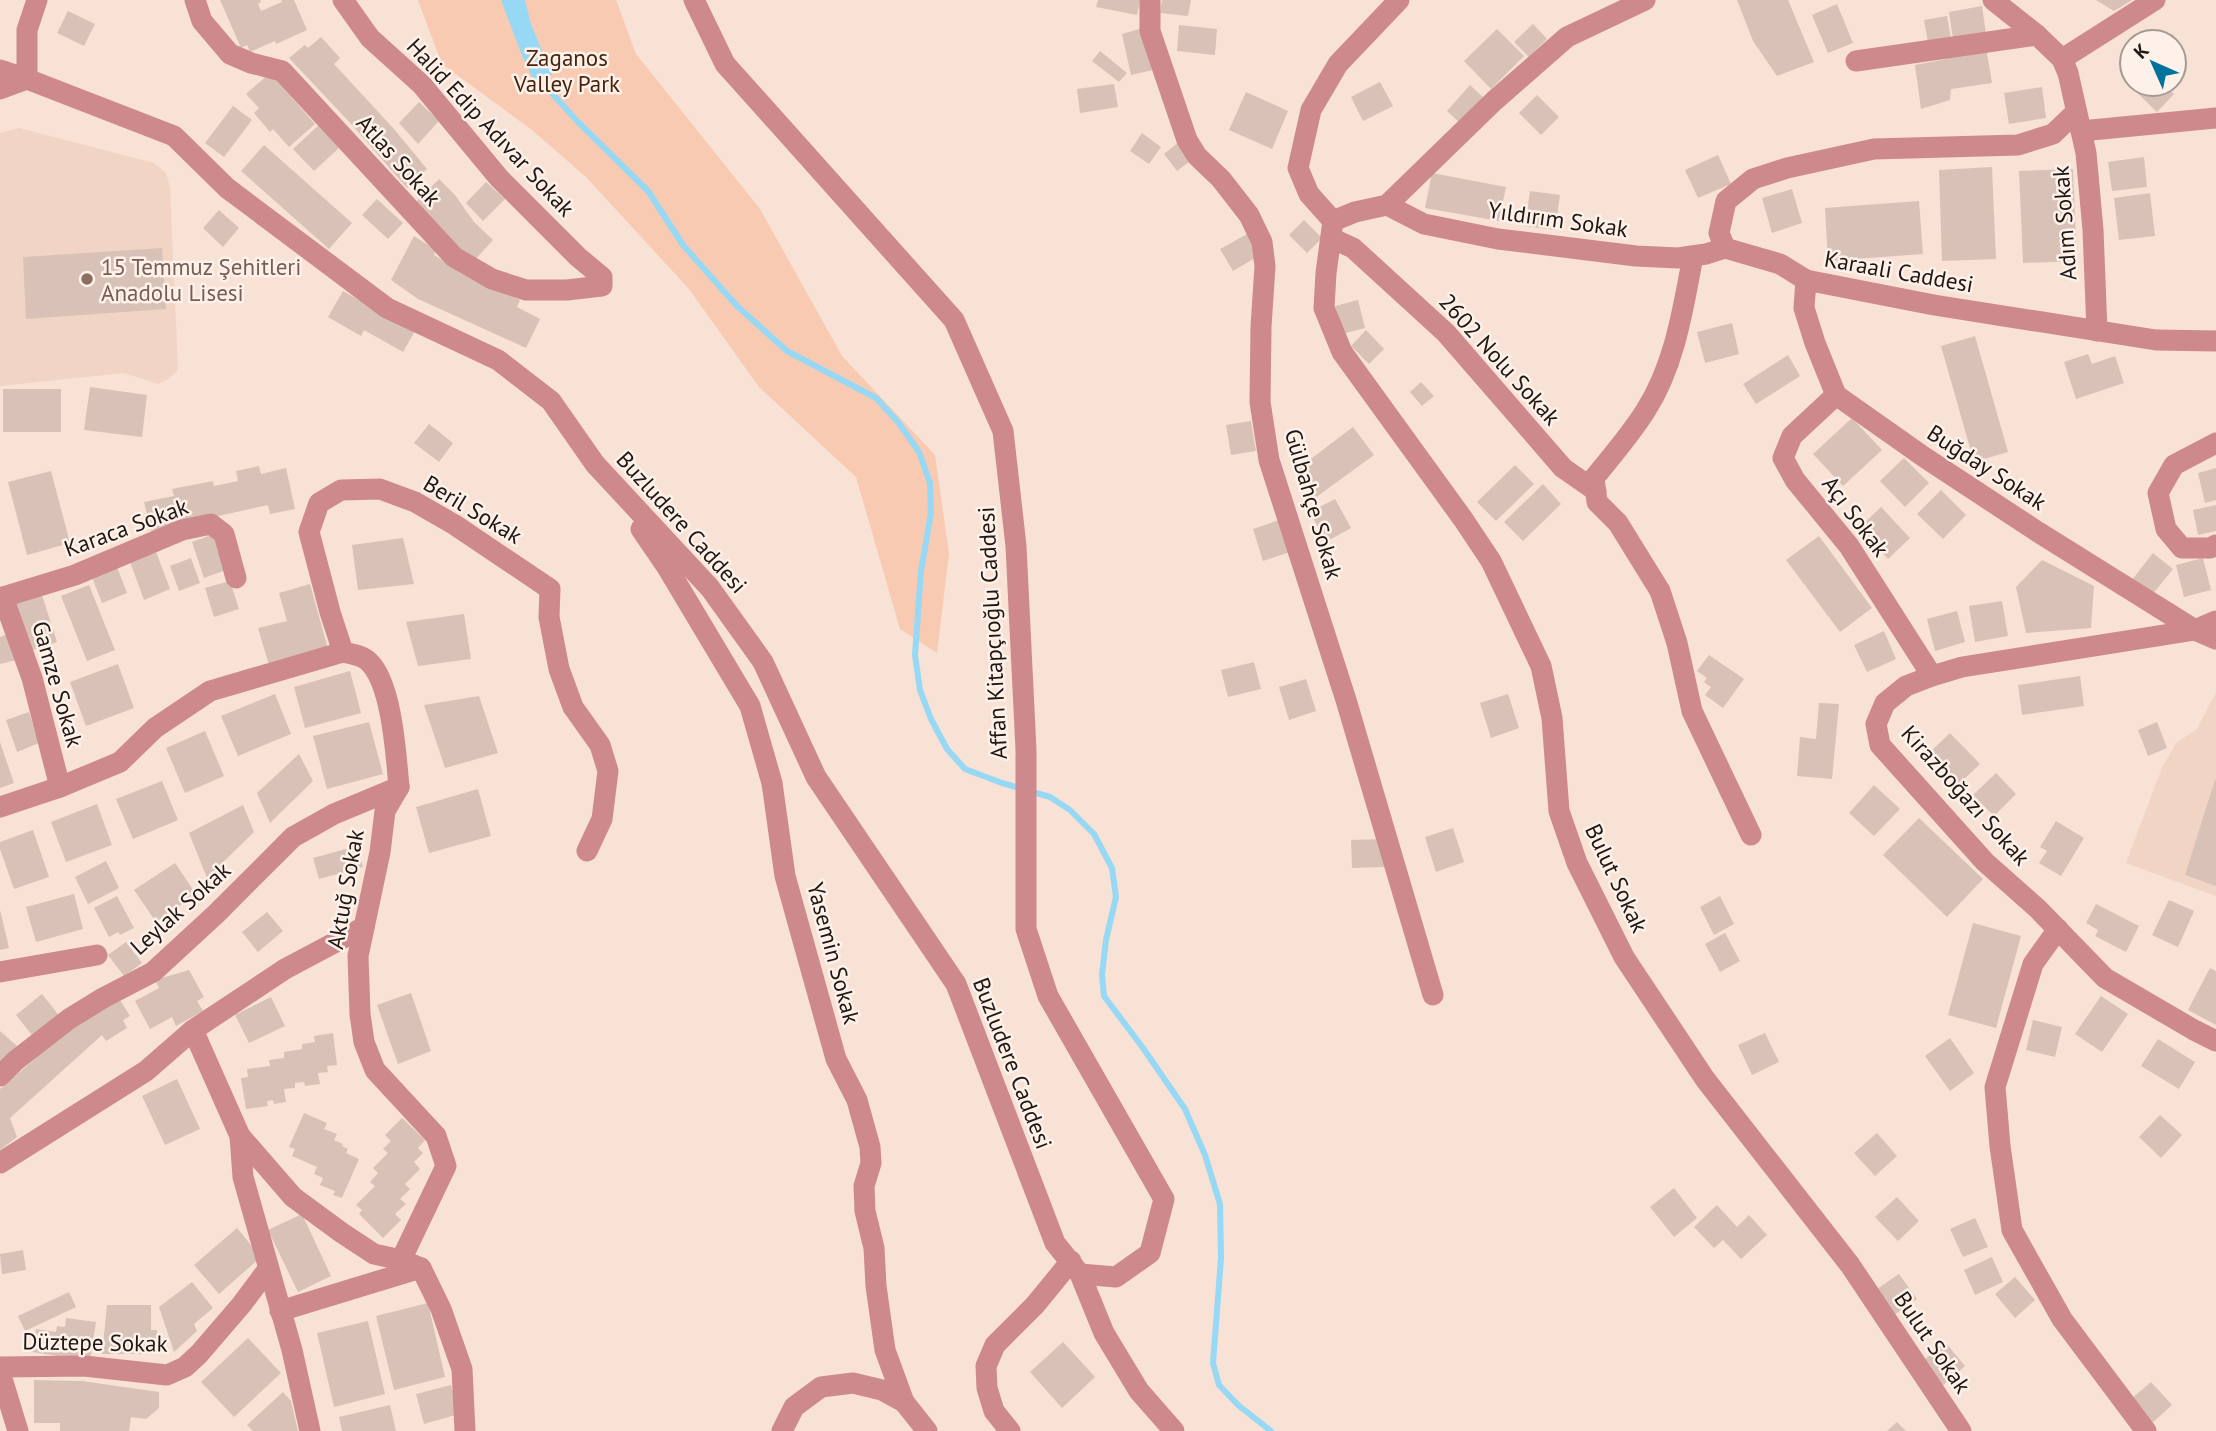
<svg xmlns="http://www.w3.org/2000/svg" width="2216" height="1431" viewBox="0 0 2216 1431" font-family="'PT Sans',sans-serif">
<rect width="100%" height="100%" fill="#f8e1d5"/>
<g fill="#f1d4c4">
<polygon points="19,128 154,163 166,173 170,188 178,370 168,379 158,384 124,373 0,386 0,133"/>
<polygon points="2216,692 2216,896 2126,863 2162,768 2176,743 2197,729"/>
</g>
<polygon fill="#f8cab1" points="418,0 616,0 636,54 760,209 842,356 935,455 949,554 937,653 900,629 856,477 759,387 689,289 586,177 532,130 442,64"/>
<polygon fill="#97d8f5" points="501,0 525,0 531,24 552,75 535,83 523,58"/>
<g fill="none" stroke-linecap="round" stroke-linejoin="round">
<polyline stroke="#97d8f5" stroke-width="6" points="540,80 577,121 648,191 683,245 737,306 787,351 876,398 898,422 919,452 930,483 931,513 921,571 915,655 920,690 931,719 947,749 965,769 1002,783 1050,797 1070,810 1094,834 1112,868 1116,897 1106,940 1102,975 1104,996 1143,1048 1185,1109 1205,1155 1220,1204 1221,1258 1213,1363 1219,1385 1238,1405 1271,1431"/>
</g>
<g fill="#d8c2b7">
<polygon points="220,0 260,0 261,2 258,4 261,11 282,2 281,0 294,0 307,30 276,44 275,41 250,52 247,45 241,48"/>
<polygon points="1098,0 1140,0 1137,15 1096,7"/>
<polygon points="1162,0 1191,0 1188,16 1160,13"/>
<polygon points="1737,0 1788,0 1814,62 1777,76 1753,41"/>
<polygon points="2096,0 2132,0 2114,11"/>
<polygon points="1837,4 1853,43 1828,53 1812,15"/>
<polygon points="1982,6 1986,34 1953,39 1949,12"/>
<polygon points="68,11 95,24 84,46 57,33"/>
<polygon points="1947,16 1951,39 1928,43 1924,20"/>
<polygon points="1533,24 1547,39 1529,57 1514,42"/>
<polygon points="1179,25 1217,29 1215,55 1177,51"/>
<polygon points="1143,28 1153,70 1131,75 1122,34"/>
<polygon points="1497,29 1524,56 1491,89 1464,61"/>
<polygon points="321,37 340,58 334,64 394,129 427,169 407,188 353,126 289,58 305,45 308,48"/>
<polygon points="1986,47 1992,83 1951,89 1950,100 1921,109 1915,65 1946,59 1945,54"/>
<polygon points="1100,51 1127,73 1119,82 1092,61"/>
<polygon points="270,73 315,124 289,147 273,129 270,132 254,113 259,108 246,94"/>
<polygon points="2132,76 2132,84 2163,84 2174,94 2157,112 2126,82"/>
<polygon points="1380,82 1393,106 1363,121 1351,97"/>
<polygon points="1114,84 1118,107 1080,113 1077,89"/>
<polygon points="1470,85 1485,99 1461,124 1447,111"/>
<polygon points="2042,87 2046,118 2009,124 2004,93"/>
<polygon points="1246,92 1288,111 1272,149 1229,130"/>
<polygon points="1537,95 1559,117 1541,135 1519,113"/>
<polygon points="419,102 439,121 418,144 399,123"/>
<polygon points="233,106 252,120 224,157 205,143"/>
<polygon points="320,124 340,147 314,171 293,149"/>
<polygon points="1142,133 1161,147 1149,164 1130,151"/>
<polygon points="1180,141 1193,159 1177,171 1164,154"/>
<polygon points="264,145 352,223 329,249 241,171"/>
<polygon points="1718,155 1731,184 1698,198 1685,170"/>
<polygon points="2144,157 2147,187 2112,191 2108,162"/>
<polygon points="1992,167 1996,259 1942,261 1939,170"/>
<polygon points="2073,169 2077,261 2023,263 2019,171"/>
<polygon points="1432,173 1506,187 1499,221 1425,208"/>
<polygon points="439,179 455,195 474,222 493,240 473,262 416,202"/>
<polygon points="486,182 505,199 483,221 466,203"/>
<polygon points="1792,189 1802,223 1772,233 1762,198"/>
<polygon points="1530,191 1560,195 1555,230 1525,226"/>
<polygon points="2150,193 2155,236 2119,240 2114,198"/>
<polygon points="377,199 403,223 388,239 362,215"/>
<polygon points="1919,201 1923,254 1828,261 1825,208"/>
<polygon points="219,210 239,228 223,247 203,228"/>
<polygon points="1304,220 1322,238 1307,253 1289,235"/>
<polygon points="1247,234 1260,255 1233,271 1220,249"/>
<polygon points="414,236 436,250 434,255 467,275 520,300 517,307 540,319 526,348 418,299 391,280"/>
<polygon points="162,248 166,309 26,319 23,257"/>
<polygon points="343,291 415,331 403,352 364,330 361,336 328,317"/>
<polygon points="1358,300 1365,328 1342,334 1335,306"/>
<polygon points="1732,323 1739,354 1705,363 1697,332"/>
<polygon points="1366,330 1384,349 1369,364 1351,346"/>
<polygon points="1975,336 2008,452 1974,462 1941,346"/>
<polygon points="2088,354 2092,364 2115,356 2124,383 2076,399 2064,362"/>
<polygon points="1788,355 1800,376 1756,404 1743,384"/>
<polygon points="1421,382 1434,396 1422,406 1410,392"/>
<polygon points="90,387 147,395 142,437 84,430"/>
<rect x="3" y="389" width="58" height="43"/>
<polygon points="1852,418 1882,450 1843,486 1813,454"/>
<polygon points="1251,421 1256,451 1231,455 1226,425"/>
<polygon points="429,424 453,443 439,462 414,443"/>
<polygon points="1353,427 1374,455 1315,498 1295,471"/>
<polygon points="1904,458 1929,483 1905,507 1880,481"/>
<polygon points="1515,465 1534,484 1496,521 1477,502"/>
<polygon points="259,466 261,474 286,468 295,509 270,514 268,505 151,531 144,502 174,496 172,489 213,481 214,486 238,481 236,471"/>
<polygon points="2216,468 2216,500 2205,503 2198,473"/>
<polygon points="51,471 70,543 27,555 8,482"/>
<polygon points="1543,484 1561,504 1523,541 1504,522"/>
<polygon points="1941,490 1966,515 1943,539 1917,514"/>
<polygon points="1335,499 1351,528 1326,542 1310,512"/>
<polygon points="2216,505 2216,531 2198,535 2193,510"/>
<polygon points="1881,507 1910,538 1888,559 1859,528"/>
<polygon points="1279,520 1290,552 1263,561 1253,529"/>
<polygon points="214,534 226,570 204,578 192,542"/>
<polygon points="1819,536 1872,608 1840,632 1786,560"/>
<polygon points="403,538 414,584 358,590 352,545"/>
<polygon points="155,549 170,589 144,600 129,559"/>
<polygon points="2153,553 2173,569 2152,595 2132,580"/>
<polygon points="191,558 200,583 179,591 170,566"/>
<polygon points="2203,558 2211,590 2184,597 2176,565"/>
<polygon points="2042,560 2094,586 2091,628 2026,633 2016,587"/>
<polygon points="117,567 127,593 102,603 92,577"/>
<polygon points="230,581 239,609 214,617 205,588"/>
<polygon points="310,584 328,649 269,665 258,628 287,621 279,593"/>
<polygon points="89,585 115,650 87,661 61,596"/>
<polygon points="41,592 57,642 29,651 13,601"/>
<polygon points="2002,601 2008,636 1975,642 1969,606"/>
<polygon points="1957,611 1965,642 1935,651 1927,619"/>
<polygon points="464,614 471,659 418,666 406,622"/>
<polygon points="1884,631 1896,659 1867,672 1854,645"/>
<polygon points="9,634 16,660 0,664 0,637"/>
<polygon points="1709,655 1744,679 1723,708 1705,695 1711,687 1704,682 1707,678 1697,671"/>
<polygon points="1254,662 1261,689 1228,697 1221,670"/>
<polygon points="118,664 134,708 86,726 70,682"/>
<polygon points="350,671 361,713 305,728 294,687"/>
<polygon points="2080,676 2084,706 2022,715 2018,685"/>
<polygon points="1306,679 1316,711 1289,720 1279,687"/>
<polygon points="275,694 291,734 238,756 221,716"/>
<polygon points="1508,694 1519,728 1491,738 1480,703"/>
<polygon points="479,696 498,753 445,768 424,705"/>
<polygon points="1819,703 1839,704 1832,779 1797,776 1800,737 1816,739"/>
<polygon points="29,712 39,743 17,752 6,720"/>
<polygon points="369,722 383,774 327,789 313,736"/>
<polygon points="2157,722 2167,748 2148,756 2138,730"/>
<polygon points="205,731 224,776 185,793 166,748"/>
<polygon points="1950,733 1980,764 1958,785 1928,754"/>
<polygon points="0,742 14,783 0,788"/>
<polygon points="299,754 313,781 270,823 257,793"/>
<polygon points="1996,773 2016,794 1994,816 1973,795"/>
<polygon points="2215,780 2216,780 2216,886 2185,875"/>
<polygon points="162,781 178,820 133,839 116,799"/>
<polygon points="1874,785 1900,809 1874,836 1849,813"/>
<polygon points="478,789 491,836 429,853 416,807"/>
<polygon points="97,804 112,845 66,862 51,822"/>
<polygon points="243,805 254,832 207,878 189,833"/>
<polygon points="1919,818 1983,879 1947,917 1883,855"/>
<polygon points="2056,821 2084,838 2061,876 2039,863 2047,851 2040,847"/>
<polygon points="1453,828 1464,862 1436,872 1425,837"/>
<polygon points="33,830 49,877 14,889 0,849 0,842"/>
<polygon points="1385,839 1386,867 1352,868 1351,840"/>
<polygon points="357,846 363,867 319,879 313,858"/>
<polygon points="106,861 119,888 88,904 75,877"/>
<polygon points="175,863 196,894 156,922 134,890"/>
<polygon points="74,894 83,929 36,942 26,907"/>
<polygon points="117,896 134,928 120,935 118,932 109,937 94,908"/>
<polygon points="1720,896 1734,924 1714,935 1700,907"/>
<polygon points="2169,900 2194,911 2178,947 2152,935"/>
<polygon points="2096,904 2139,926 2126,952 2095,936 2098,930 2086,923"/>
<polygon points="0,910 9,948 0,950"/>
<polygon points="267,912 283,931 258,952 242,932"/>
<polygon points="1973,923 2021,936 1996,1028 1948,1015"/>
<polygon points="1725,933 1740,961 1720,972 1705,944"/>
<polygon points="126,942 142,963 124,976 108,955"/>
<polygon points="2210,968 2216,971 2216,1025 2188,1010"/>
<polygon points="189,970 204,997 197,1001 203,1011 176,1026 172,1017 150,1029 135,1001 159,988 155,980"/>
<polygon points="411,993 431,1051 398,1064 377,1005"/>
<polygon points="42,994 61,1018 35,1039 16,1015"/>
<polygon points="2101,996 2128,1014 2102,1052 2075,1034"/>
<polygon points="118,997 130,1016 123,1020 127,1028 106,1041 102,1035 10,1118 17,1137 0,1150 0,1089 78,1022"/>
<polygon points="271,997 285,1026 249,1043 235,1015"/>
<polygon points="2033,1020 2062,1027 2055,1057 2026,1050"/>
<polygon points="0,1031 17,1046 0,1066"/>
<polygon points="333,1033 337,1065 327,1066 328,1072 318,1073 320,1084 305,1086 304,1082 295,1083 295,1088 284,1089 286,1102 274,1104 273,1100 267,1101 268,1106 246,1109 241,1078 248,1077 247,1069 270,1066 269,1060 284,1058 284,1052 302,1049 302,1044 315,1042 314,1036"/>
<polygon points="1765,1033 1779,1062 1752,1075 1738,1045"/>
<polygon points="1950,1038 1974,1073 1950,1091 1925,1056"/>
<polygon points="2158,1039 2195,1062 2179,1089 2141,1066"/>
<polygon points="177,1079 200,1129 165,1145 142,1096"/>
<polygon points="304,1113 327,1123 324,1129 337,1134 334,1140 343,1144 342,1146 348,1149 346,1153 359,1159 342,1198 333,1195 335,1191 320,1185 323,1178 314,1174 317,1167 292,1156 295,1149 289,1147"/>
<polygon points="2160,1115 2182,1135 2161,1158 2139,1137"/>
<polygon points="402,1118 425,1140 418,1148 423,1153 414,1162 420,1169 405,1184 410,1189 400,1199 406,1204 395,1214 401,1220 383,1238 359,1214 362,1210 356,1205 375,1186 370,1182 378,1173 373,1168 388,1153 383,1149 391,1141 385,1135"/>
<polygon points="1877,1133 1897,1156 1875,1176 1854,1153"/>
<polygon points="1674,1188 1697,1218 1674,1237 1650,1207"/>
<polygon points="1897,1197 1919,1221 1898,1241 1875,1217"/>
<polygon points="1717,1205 1737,1227 1749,1215 1767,1235 1741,1259 1723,1240 1714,1248 1694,1227"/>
<polygon points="302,1214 331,1276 298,1292 268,1230"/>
<polygon points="1975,1218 1988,1247 1963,1257 1950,1229"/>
<polygon points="237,1228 261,1257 219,1294 194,1265"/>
<polygon points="23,1250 26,1270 2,1274 0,1254"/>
<polygon points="1992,1257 2003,1282 1975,1295 1964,1270"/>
<polygon points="1899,1274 1917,1299 1894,1315 1877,1289"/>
<polygon points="2015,1277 2035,1300 2015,1318 1995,1294"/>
<polygon points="192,1282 213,1308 194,1324 197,1331 174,1352 159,1307"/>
<polygon points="69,1292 76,1307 25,1331 18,1316"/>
<polygon points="428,1303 445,1377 394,1390 376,1316"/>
<polygon points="107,1305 151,1305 151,1330 157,1330 157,1354 102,1354"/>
<polygon points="66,1318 96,1322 90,1361 32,1352 36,1329 56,1332 57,1326 65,1327"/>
<polygon points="368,1321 385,1394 334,1407 317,1333"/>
<polygon points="248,1338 281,1373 234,1417 201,1382"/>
<polygon points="1063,1342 1095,1377 1062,1408 1030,1372"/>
<polygon points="1945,1342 1965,1366 1942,1386 1922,1362"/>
<polygon points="34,1380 82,1381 159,1392 159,1408 146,1419 131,1417 129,1431 60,1431 60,1423 34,1423"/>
<polygon points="2151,1382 2172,1405 2151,1424 2130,1400"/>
<polygon points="451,1385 459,1414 424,1424 416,1394"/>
<polygon points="283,1392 291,1401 298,1431 253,1431 247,1425"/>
<polygon points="390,1405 396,1431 342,1431 339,1417"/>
<polygon points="1897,1422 1906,1431 1887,1431"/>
</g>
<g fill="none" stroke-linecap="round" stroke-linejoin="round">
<g stroke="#ce898c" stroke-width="21">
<polyline points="195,0 202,21 230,54 251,63 282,71 454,257 492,279 526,290 567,290 602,286 602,277 578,257 499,178 422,85 370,38 343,0"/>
<polyline points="694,0 725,64 954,320 1003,431 1016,546 1026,750 1026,929 1048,996 1164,1199 1150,1253 1116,1277 1080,1274"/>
<polyline points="1150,0 1150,31 1187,140 1197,156 1221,179 1249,215 1262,242 1265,266 1261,327 1260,402 1269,460 1346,700 1433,995"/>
<polyline points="1399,0 1338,64 1311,110 1298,168 1309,194 1333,221 1355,212 1387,205 1494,101 1567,37 1645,0"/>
<polyline points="1993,0 2037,35 2062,59 2068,73 2086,153 2093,230 2097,331"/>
<polyline points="2062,59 2155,0"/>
<polyline points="1856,61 2037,35"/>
<polyline points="0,70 27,79 174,136 227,188 387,308 498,360 551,401 595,464 710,588 763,662 816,777 956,984 1055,1243 1080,1274 1104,1333 1139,1391 1174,1431"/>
<polyline points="0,89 27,79 27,30 37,0"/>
<polyline points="2076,112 2053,134 2018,145 1874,149 1787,168 1753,179 1726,201 1719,233 1725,248 1780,264 1806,280 1934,305 2156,340 2216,341"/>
<polyline points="2081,131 2216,118"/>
<polyline points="1387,205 1424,224 1498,239 1636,256 1678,258 1706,254 1725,248"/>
<polyline points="1333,221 1326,273 1324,308 1342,352 1463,519 1491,561 1541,666 1552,718 1559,811 1577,863 1624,957 1705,1079 1850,1265 1961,1431"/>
<polyline points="1331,238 1353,248 1446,333 1563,468 1596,491"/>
<path d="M1693 256C1683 309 1675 364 1646 410 1631 434 1612 456 1594 478L1597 502 1618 523 1660 591 1677 643 1692 711 1751 835"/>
<polyline points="1806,280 1804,308 1815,343 1836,395 1924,457 2038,532 2195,630 2216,639"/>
<polyline points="1836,395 1792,436 1783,458 1795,480 1849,546 1932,676"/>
<polyline points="2216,443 2174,465 2158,493 2166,529 2182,548 2210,548 2216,545"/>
<polyline points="641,529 667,567 750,706 772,783 785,876 836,1059 857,1100 870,1147 871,1163 864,1186 865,1211 874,1248 876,1286 885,1350 904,1402 927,1431"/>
<polyline points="3,597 32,678 60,787"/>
<polyline points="0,598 75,575 182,530 211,524 224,534 236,578"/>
<polyline points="2216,621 2195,630 1962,667 1932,676 1906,686 1885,703 1876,724 1880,745 1985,862 2038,909 2105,978 2194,1030 2216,1041"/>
<path d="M399 787C396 755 392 682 368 661 362 655 351 654 343 652L330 612 309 532 319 503 341 490 380 489 415 502 455 525 550 589 549 617 559 669 573 707 600 745 608 771 602 819 587 851"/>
<polyline points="399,787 385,811 380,852 358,956 360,1014 364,1042 375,1070 436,1136 446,1166 401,1260"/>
<polyline points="0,807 60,787 120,762 155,728 210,691 343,652"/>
<polyline points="2058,929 2033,964 1995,1087 2000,1146 2012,1230 2062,1319 2146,1431"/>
<polyline points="0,972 97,955"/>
<polyline points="193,1030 240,1136 293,1197 342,1233 374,1254 401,1260 421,1268"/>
<polyline points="0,1076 15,1061 69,1019 103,998 153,972 216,914 293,837 334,814 399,787"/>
<polyline points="240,1136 243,1177 292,1350 310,1431"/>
<polyline points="0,1163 146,1071 193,1030 285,969 364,927"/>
<polyline points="280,1311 421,1268 441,1309 462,1369 465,1431"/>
<polyline points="0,1367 84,1366 167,1375 185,1367 199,1354 242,1304 268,1269"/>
<polyline points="0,1372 18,1431"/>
<polyline points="782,1431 794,1407 821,1387 853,1383 882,1390 904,1402"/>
<polyline points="1010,1431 994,1411 987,1388 986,1366 995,1345 1035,1305 1071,1261"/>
</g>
</g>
<circle fill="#8d6e63" stroke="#fef1e9" stroke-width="2.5" cx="87" cy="279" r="7"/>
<g text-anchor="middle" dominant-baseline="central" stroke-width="5" stroke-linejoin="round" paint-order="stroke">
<g font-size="23" fill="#48240e" stroke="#fef1e9">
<text x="567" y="57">Zaganos<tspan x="567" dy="26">Valley Park</tspan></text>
</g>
<g font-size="23" fill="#1f1713" stroke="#fef1e9">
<text transform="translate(491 127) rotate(47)">Halid Edip Adıvar Sokak</text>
<text transform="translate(399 160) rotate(48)">Atlas Sokak</text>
<text transform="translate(1558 219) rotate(8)">Yıldırım Sokak</text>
<text transform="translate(2064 223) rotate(-94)">Adım Sokak</text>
<text transform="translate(1899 271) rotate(10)">Karaali Caddesi</text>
<text transform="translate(1500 359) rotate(48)">2602 Nolu Sokak</text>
<text transform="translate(1987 467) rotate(33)">Buğday Sokak</text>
<text transform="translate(1314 504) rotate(74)">Gülbahçe Sokak</text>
<text transform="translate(473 509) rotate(31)">Beril Sokak</text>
<text transform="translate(1856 516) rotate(53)">Açı Sokak</text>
<text transform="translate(682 522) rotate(48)">Buzludere Caddesi</text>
<text transform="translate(126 527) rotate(-20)">Karaca Sokak</text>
<text transform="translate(992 633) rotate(-93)">Affan Kitapçıoğlu Caddesi</text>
<text transform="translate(58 684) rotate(74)">Gamze Sokak</text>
<text transform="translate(1966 795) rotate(48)">Kirazboğazı Sokak</text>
<text transform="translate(1617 878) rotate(65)">Bulut Sokak</text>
<text transform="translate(345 889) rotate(-80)">Aktuğ Sokak</text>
<text transform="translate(180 908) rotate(-42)">Leylak Sokak</text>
<text transform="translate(834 953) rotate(75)">Yasemin Sokak</text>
<text transform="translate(1013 1063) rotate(69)">Buzludere Caddesi</text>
<text transform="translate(95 1342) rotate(1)">Düztepe Sokak</text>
<text transform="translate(1933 1342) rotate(56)">Bulut Sokak</text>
</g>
<g font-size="23" fill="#785e54" stroke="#fef1e9" text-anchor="start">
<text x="101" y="266">15 Temmuz Şehitleri<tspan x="101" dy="26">Anadolu Lisesi</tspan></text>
</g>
</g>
<g transform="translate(2153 63) rotate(315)"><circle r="33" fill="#fef1e9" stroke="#a59a93" stroke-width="2"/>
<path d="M0-5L12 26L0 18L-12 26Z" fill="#00739d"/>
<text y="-10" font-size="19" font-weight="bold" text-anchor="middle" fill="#1f1713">K</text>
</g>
</svg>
